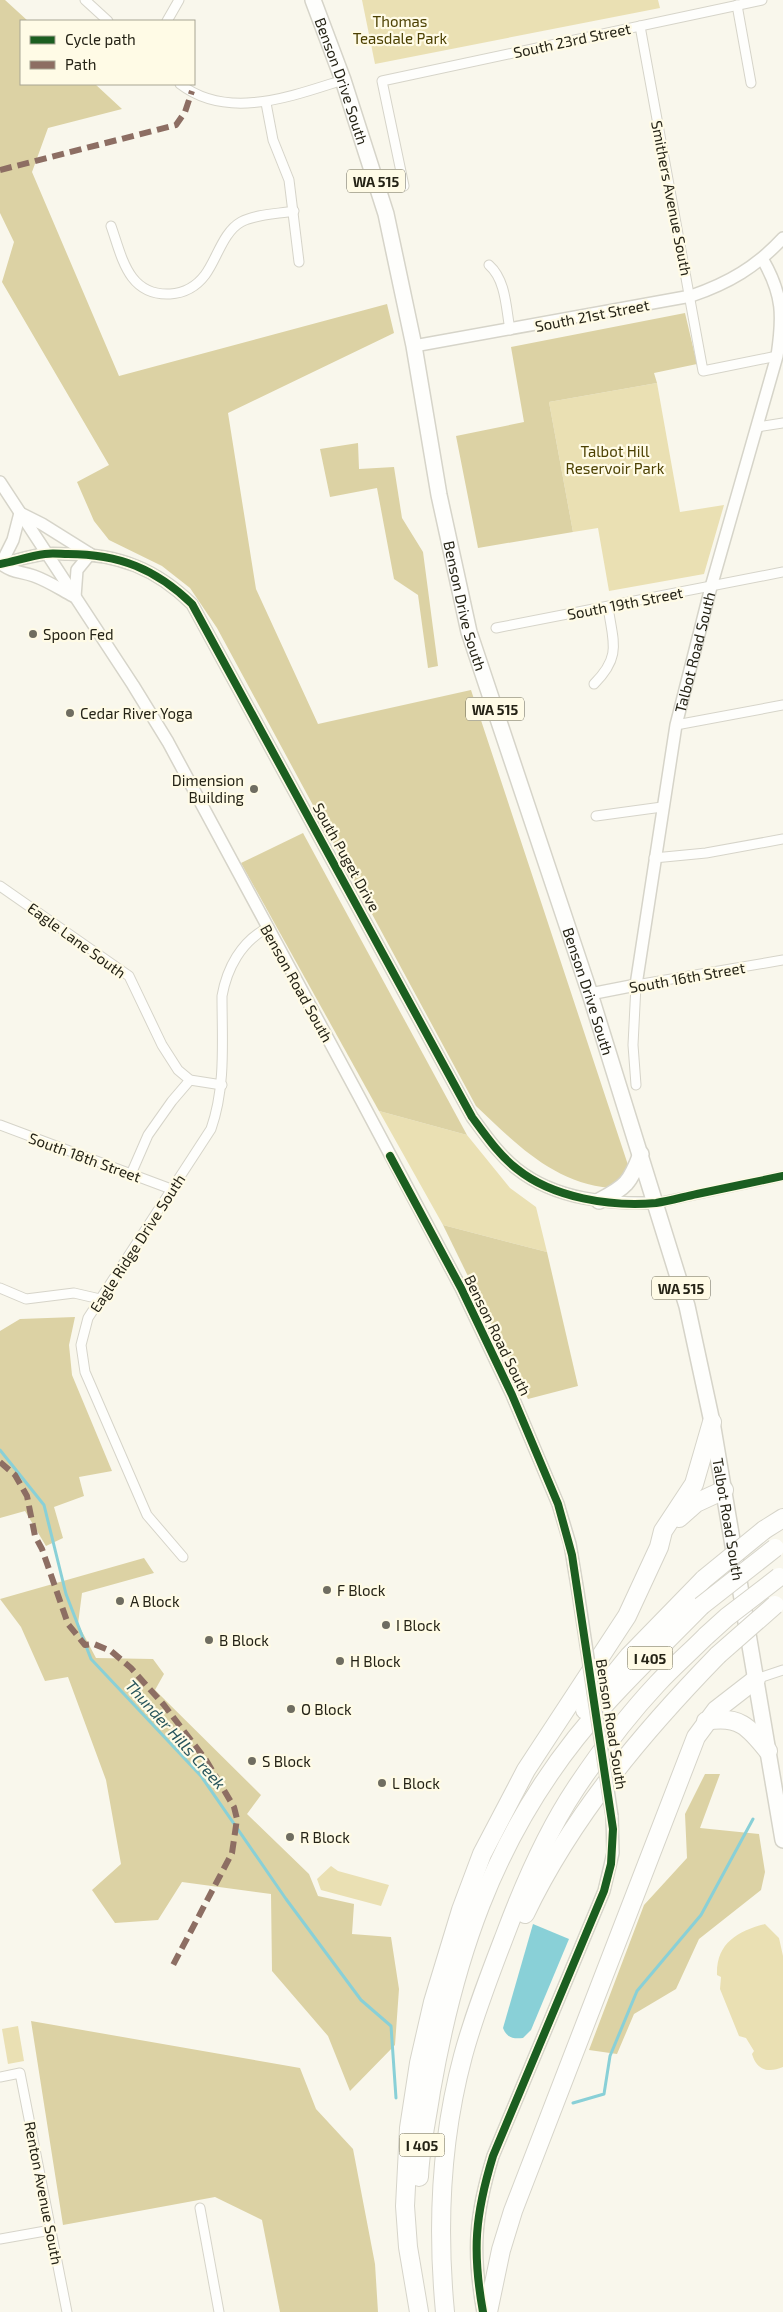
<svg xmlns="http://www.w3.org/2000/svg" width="783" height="2312" viewBox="0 0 783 2312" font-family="'Exo 2',sans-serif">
<rect width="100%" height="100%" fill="#f9f7ec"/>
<g fill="#eae0b3">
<polygon points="362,0 658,0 660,8 375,64"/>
<polygon points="657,383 680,512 724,505 704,574 609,591 598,528 573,532 549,402"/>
<polygon points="379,1111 467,1135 510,1188 536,1207 547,1252 443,1225"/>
<polygon points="331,1866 338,1871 389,1885 381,1906 321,1890 317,1879"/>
<path d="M765 1924 779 1938 783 1956V2067C769 2073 757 2071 752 2054L754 2051 746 2038 739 2036 720 1989 721 1977 717 1975C716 1943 738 1931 765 1924Z"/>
<polygon points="18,2026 24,2061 8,2064 2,2029"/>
</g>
<g fill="#dcd2a4">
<path d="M0 0H5L28 21H21V84H95L122 109 48 128 32 172 119 376 387 304 394 333 228 413 256 589 318 724 471 690 628 1165 626 1175 610 1188C553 1183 515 1143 476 1106L217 628 190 588 162 566 109 540 94 521 77 482 109 465 2 282 14 242 0 213Z"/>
<polygon points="685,313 697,364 654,373 657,383 549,402 573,532 478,548 456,436 524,422 511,347"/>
<polygon points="358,443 359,469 394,467 402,518 423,552 438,666 428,668 418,595 394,579 377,488 330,497 320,449"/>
<polygon points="303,833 467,1135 379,1111 241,863"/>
<polygon points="443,1225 547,1252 578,1386 528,1399"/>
<polygon points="75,1317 69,1345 72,1375 112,1471 79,1477 84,1496 54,1507 63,1538 46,1546 25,1511 0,1518 0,1331 20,1319"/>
<polygon points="144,1558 154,1573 82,1593 78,1624 96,1658 153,1659 164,1674 155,1690 261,1795 247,1814 309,1874 318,1896 354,1904 352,1934 391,1937 399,1989 395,2045 350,2091 328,2036 272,1971 271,1894 182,1882 158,1920 115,1923 92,1890 121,1864 106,1780 68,1677 45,1681 21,1627 0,1599"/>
<polygon points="705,1774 720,1774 700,1828 759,1834 765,1872 761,1890 699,1939 676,1989 634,2014 617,2054 589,2050 644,1905 687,1858 685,1814"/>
<polygon points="31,2021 300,2068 316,2109 353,2149 375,2264 378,2312 280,2312 262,2220 215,2197 63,2225"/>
</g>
<path fill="#89d0d7" d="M533 1924 569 1939 531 2030 523 2038C513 2039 507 2038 503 2028Z"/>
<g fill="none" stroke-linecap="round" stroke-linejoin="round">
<g stroke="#89d0d7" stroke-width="3">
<polyline points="0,1450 44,1505 66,1594 91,1659 201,1776 286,1899 361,2000 391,2026 396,2098"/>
<polyline points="573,2103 604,2094 610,2056 637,1991 701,1915 753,1819"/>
</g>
<defs>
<g id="minor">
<polyline points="85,0 108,21"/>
<polyline points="737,5 751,83"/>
<polyline points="167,21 179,0"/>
<polyline points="640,26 703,371 777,356"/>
<path d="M180 84C228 121 292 96 343 80"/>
<polyline points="266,103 273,140 289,180 299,262"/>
<polyline points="404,186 382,81 762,0"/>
<path d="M111 226C122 257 128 296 170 294 185 293 196 287 205 275 217 259 223 232 241 222 256 214 277 214 294 211"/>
<path d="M489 265C506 280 506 308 510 330"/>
<polyline points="757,427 783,423"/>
<polyline points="496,628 783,572"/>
<path d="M594 684C622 656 613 642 608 607"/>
<polyline points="676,725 783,705"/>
<polyline points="596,816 662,807"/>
<polyline points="654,858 706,853 783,839"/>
<polyline points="0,886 129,976 162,1045 178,1070 190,1080 222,1085"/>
<polyline points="636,1085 633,1045 636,985 783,960"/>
<polyline points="0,1125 171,1189"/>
<polyline points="131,1174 148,1135 172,1101 190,1080"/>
<polyline points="656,1203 783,1176"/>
<polyline points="0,1288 26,1299 74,1293 100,1299"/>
<path d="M183 1557 147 1515 85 1372 81 1345 88 1318 211 1129C226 1086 222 1041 222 996 227 968 241 942 267 928"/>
<polyline points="756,1679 783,1670"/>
<polyline points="0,2077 20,2073 67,2312"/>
<polyline points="200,2208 219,2312"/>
<polyline points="0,2239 51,2230"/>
</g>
<g id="tertiary">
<path d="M414 346 691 296C729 283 756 267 783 238"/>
<polyline points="0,482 133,685 168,742 361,1100 461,1288 512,1395 558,1504 570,1544 578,1592"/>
<polyline points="20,513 42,524 90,554"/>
<path d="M0 564C15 561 30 556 45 554 52 553 61 554 68 554 119 554 156 569 192 604L472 1117C486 1136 499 1155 517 1169 556 1200 609 1204 656 1203"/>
<path d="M1 564C13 573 20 571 34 576 48 581 60 589 73 596"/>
<polyline points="1,564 13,540 20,513"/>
<polyline points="75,597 77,570 90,554"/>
<path id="s1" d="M590 994 636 985 676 725 711 587 777 356C783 316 783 295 763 260"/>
<path d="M483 2312C472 2251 475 2215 493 2156L604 1891 613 1853 612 1816"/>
</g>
<g id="primary">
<path id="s2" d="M313 0 343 80 386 214 414 346 439 495 469 632 590 994 687 1306 712 1422 783 1840"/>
<path d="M599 1201C626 1187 630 1183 641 1154"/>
</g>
<g id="motorway">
<polyline points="679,1518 696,1503 724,1490"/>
<polyline points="764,1530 783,1518"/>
<polyline points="585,1710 629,1656 704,1579"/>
<path d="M706 1721C739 1715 749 1727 768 1751"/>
<path d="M525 1914C572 1816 643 1732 718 1655"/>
<path d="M419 2177C420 2148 427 2119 431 2091 454 1959 492 1844 576 1738 614 1691 659 1649 701 1606"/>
<polyline points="419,2312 408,2247 405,2206 409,2128 419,2063 433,2002 461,1910 482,1854 526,1770 627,1616 659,1547 663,1531 694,1484 712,1422"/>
<path d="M445 2312C437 2228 441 2138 463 2056 474 2015 490 1974 505 1935 524 1884 546 1833 576 1788 600 1752 628 1715 657 1684 673 1667 690 1652 706 1636"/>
<polyline points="488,2312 501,2250 513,2211 696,1737 716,1710 756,1679"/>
</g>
</defs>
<use href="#minor" stroke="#d6d4c9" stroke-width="11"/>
<use href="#tertiary" stroke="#d6d4c9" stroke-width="14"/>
<use href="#primary" stroke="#d6d4c9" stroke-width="18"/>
<use href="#motorway" stroke="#d6d4c9" stroke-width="20"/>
<use href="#minor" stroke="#fefefc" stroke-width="9"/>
<use href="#tertiary" stroke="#fefefc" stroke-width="11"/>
<use href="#primary" stroke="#fefefc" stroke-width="15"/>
<use href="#motorway" stroke="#fefefc" stroke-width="18"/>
<defs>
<polyline id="tertiary-bridge" points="578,1592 612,1816"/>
<g id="motorway-bridge">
<polyline points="704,1579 764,1530"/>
<polyline points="701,1606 775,1548"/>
<polyline points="706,1636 727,1617 779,1577"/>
<polyline points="718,1655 775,1605"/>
</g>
</defs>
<use href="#tertiary-bridge" stroke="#d6d4c9" stroke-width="14" stroke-linecap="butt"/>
<use href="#motorway-bridge" stroke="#d6d4c9" stroke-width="20" stroke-linecap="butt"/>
<use href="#tertiary-bridge" stroke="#fefefc" stroke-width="11"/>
<use href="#motorway-bridge" stroke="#fefefc" stroke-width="18"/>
<g stroke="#8d6e63" stroke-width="6" stroke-dasharray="12 6" stroke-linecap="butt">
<polyline points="0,170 176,125 185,112 192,91"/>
<polyline points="0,1462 15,1475 27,1496 35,1536 42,1549 68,1624 85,1645 94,1644 111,1651 131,1668 164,1705 206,1760 234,1807 237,1819 232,1853 172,1967"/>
</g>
<defs>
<g id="cycleway">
<path d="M0 564C15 561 30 556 45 554 52 553 61 554 68 554 119 554 156 569 192 604L472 1117C486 1136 499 1155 517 1169 553 1198 611 1207 656 1203 669 1201 683 1197 697 1194 726 1188 754 1182 783 1176"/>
<path d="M390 1156 461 1288 512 1395 558 1504 572 1555 613 1829 611 1864 604 1891 493 2156C475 2215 472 2251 483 2312"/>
</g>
</defs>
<use href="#cycleway" stroke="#fffbe6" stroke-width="11"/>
<use href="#cycleway" stroke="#1b5e20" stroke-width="8"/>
</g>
<g fill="#6f6d61" stroke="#fffbe6" stroke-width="2">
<circle cx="33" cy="634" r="5"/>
<circle cx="70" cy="713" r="5"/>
<circle cx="254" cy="789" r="5"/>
<circle cx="327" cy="1590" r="5"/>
<circle cx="120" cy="1601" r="5"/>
<circle cx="386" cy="1625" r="5"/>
<circle cx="209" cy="1640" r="5"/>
<circle cx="340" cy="1661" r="5"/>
<circle cx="291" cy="1709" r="5"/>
<circle cx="252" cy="1761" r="5"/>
<circle cx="382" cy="1783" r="5"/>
<circle cx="290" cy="1837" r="5"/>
</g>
<g text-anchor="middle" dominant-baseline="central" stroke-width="4.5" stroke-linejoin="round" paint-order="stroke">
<g fill="#fffbe6" stroke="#666454" stroke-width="1">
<rect x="347" y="169.5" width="58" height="23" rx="4"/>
<rect x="466" y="697.5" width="58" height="23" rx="4"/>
<rect x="652" y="1276.5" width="58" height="23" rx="4"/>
<rect x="627.5" y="1646.5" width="45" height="23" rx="4"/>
<rect x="399.5" y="2133.5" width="45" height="23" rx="4"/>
</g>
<g font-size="14" font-weight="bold" fill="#252316">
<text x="376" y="181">WA 515</text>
<text x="495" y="709">WA 515</text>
<text x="681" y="1288">WA 515</text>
<text x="650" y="1658">I 405</text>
<text x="422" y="2145">I 405</text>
</g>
<g font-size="15" fill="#4c4002" stroke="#fffbe6">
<text x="400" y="21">Thomas<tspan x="400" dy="17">Teasdale Park</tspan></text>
<text x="615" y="451">Talbot Hill<tspan x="615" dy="17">Reservoir Park</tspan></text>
</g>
<g font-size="15" fill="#252316" stroke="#fffbe6">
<text transform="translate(572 40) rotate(-12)">South 23rd Street</text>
<text stroke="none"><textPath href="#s2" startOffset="86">Benson Drive South</textPath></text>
<text transform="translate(672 198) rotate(79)">Smithers Avenue South</text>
<text transform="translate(592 315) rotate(-11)">South 21st Street</text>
<text transform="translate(625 603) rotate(-11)">South 19th Street</text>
<text stroke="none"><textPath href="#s2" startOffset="626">Benson Drive South</textPath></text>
<text stroke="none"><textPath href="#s1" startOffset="385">Talbot Road South</textPath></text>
<text transform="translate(347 857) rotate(61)">South Puget Drive</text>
<text transform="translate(77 940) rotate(36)">Eagle Lane South</text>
<text transform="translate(687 977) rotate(-10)">South 16th Street</text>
<text transform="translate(297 983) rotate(61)">Benson Road South</text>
<text stroke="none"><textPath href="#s2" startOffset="1031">Benson Drive South</textPath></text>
<text transform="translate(85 1157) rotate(20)">South 18th Street</text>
<text transform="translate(137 1243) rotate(-57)">Eagle Ridge Drive South</text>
<text transform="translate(498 1335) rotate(64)">Benson Road South</text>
<text stroke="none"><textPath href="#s2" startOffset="1578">Talbot Road South</textPath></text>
<text transform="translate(612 1724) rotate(81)">Benson Road South</text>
<text transform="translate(44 2193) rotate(79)">Renton Avenue South</text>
</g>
<g font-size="15" fill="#252316" stroke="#fffbe6" text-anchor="start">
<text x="43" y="634">Spoon Fed</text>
<text x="80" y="713">Cedar River Yoga</text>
<text x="244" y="780" text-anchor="end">Dimension<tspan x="244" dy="17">Building</tspan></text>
<text x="337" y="1590">F Block</text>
<text x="130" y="1601">A Block</text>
<text x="396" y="1625">I Block</text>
<text x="219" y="1640">B Block</text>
<text x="350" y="1661">H Block</text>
<text x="301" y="1709">O Block</text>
<text x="262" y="1761">S Block</text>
<text x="392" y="1783">L Block</text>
<text x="300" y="1837">R Block</text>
</g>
<g font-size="16" font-style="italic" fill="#27545b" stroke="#fffbe6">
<text transform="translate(176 1734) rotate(48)">Thunder Hills Creek</text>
</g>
</g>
<rect x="20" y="20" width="175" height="65" fill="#fffbe6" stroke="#a8a593"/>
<rect x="30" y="36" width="25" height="8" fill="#1b5e20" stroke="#a8a593"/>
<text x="65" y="45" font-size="15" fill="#252316">Cycle path</text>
<rect x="30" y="61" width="25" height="8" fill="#8d6e63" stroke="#a8a593"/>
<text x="65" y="70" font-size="15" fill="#252316">Path</text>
</svg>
